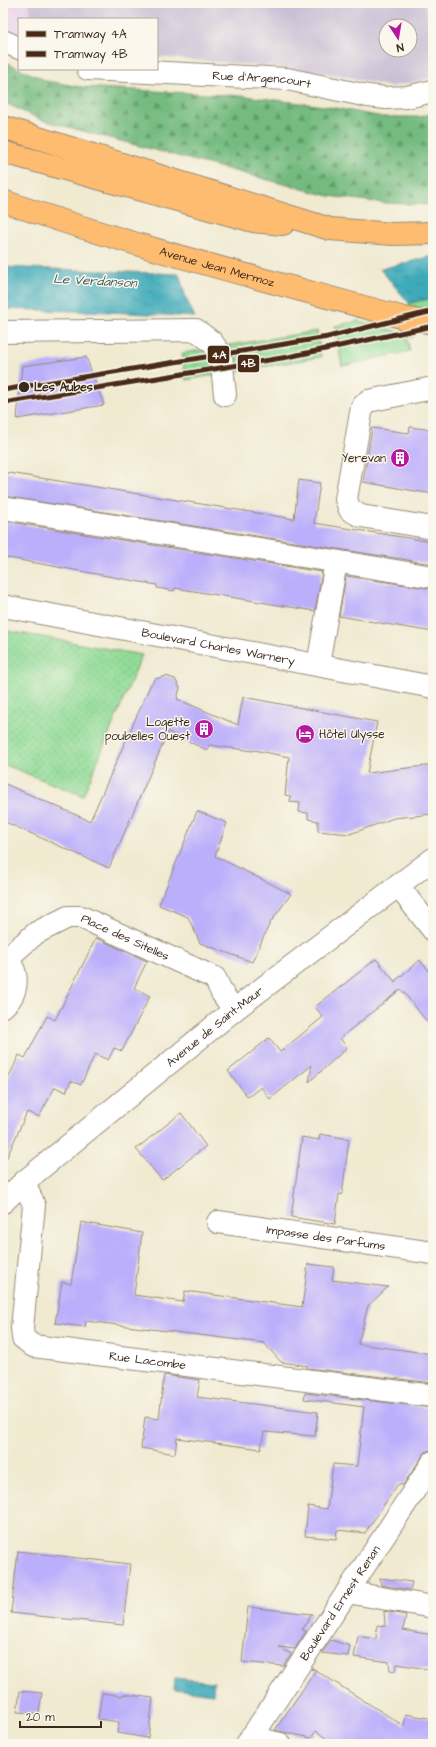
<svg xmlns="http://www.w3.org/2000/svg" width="436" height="1747" viewBox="0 0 436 1747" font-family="'Architects Daughter',sans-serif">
<defs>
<pattern id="grass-tufts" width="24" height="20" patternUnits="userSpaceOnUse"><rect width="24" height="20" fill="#91db97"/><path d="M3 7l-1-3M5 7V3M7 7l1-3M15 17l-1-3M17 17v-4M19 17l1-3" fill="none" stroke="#7ebc82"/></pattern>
<pattern id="forest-firs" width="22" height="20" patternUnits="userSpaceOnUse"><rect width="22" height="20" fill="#74bb80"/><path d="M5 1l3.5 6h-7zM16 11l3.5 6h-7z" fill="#609868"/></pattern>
<pattern id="garden-dots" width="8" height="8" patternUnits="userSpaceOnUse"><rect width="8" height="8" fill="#91db97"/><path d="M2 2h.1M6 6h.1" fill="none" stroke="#7ebc82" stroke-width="1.8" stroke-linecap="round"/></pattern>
<pattern id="water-ripples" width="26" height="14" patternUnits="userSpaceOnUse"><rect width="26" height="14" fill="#3caaba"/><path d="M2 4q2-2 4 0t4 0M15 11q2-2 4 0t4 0" fill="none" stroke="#348b97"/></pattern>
</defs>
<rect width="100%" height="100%" fill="#fbf7ec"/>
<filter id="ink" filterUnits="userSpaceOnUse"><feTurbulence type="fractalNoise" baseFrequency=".025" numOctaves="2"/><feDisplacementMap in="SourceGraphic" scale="8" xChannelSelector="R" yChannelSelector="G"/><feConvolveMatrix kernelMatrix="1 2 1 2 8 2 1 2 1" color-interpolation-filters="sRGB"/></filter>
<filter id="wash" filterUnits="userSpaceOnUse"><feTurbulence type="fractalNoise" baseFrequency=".012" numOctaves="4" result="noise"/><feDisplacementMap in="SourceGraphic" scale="16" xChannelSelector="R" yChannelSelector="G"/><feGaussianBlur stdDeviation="0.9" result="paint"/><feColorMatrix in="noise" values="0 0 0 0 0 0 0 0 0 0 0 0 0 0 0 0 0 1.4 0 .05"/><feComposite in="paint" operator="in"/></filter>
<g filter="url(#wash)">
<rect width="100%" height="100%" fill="#f0ead1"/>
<polygon fill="#ead1ec" points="3,3 28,3 33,19 19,19 19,38 3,30"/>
<path fill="#cabfd6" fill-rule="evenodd" d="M28 3H424L433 27V78L390 87 340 75 267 66 157 57V19H33ZM386 26H410V50H386Z"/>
<g fill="url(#grass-tufts)" stroke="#66825a">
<polygon points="433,298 433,311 409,308 409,303"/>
<polygon points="358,321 414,336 407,339 410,351 342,366 335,326"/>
<polygon points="317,331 321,357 232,372 224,346"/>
<polygon points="208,349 215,365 214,375 186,380 182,353"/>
</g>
<polygon fill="url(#forest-firs)" stroke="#58724f" points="3,61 47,81 80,87 244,96 324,106 383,117 420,117 433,113 433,205 383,203 329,196 41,120 3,102"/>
<polygon fill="url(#garden-dots)" stroke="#66825a" points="3,630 142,655 83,796 3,764"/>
<g fill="url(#water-ripples)" stroke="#3c6a6c">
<polygon points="433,256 433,298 409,303 380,269"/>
<polygon points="3,267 179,274 186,298 195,317 111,312 3,309"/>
<polygon points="175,1678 214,1682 213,1694 174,1689"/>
</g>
<g id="blocks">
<g fill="#bbaffb">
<polygon points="86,357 104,405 17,419 22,366"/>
<polygon points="410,427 433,430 433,494 363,482 372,428 409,433"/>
<polygon points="3,472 294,519 299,480 320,483 314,523 433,542 433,564 3,496"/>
<polygon points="3,521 322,572 315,611 175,588 174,591 157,588 157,585 3,557"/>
<polygon points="346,576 433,589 433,632 339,616"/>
<polygon points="166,676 175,679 180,688 177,699 238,725 243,697 377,722 367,773 433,765 433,814 394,818 350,834 318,831 318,821 308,819 308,813 299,812 300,803 290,802 291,796 285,795 289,757 254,750 253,751 209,745 207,750 168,732 109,868 3,821 3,783 90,821 150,686 155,679"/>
<polygon points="197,811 227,823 215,856 291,894 270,923 252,962 200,943 188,917 159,905"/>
<polygon points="96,938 147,961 134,988 150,996 122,1051 114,1048 108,1060 95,1054 81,1085 71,1081 66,1092 55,1087 39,1117 27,1112 3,1166 3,1090 19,1055 25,1058 47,1016 55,1020"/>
<polygon points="376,959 396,983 395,981 420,960 433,976 433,1029 401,989 340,1038 347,1048 309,1082 312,1065 270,1099 261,1087 248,1097 228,1071 269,1038 280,1052 323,1017 315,1007"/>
<polygon points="181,1113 206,1146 162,1180 136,1149"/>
<polygon points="320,1134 349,1139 342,1195 339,1194 335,1224 291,1217 302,1137 319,1140"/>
<polygon points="81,1222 142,1233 134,1295 183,1302 185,1291 302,1307 308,1264 334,1267 332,1280 388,1287 368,1306 358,1344 433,1354 433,1383 307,1368 308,1366 281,1362 264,1343 86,1321 85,1327 55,1323 62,1282 71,1284"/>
<polygon points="164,1375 200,1380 197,1397 318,1412 315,1436 264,1432 261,1449 177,1438 175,1454 141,1448 145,1417 159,1419"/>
<polygon points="305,1393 433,1408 433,1450 427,1451 423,1455 403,1485 398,1484 365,1533 337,1530 336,1539 305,1536 308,1506 327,1509 333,1464 357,1466 364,1407 304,1399"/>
<polygon points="18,1551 130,1564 123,1625 11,1613"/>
<polygon points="380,1578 412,1582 410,1590 381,1585"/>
<polygon points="248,1607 312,1614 302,1630 306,1631 295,1649 279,1647 291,1654 283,1666 242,1662"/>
<polygon points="384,1611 406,1615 403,1630 433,1635 433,1670 397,1664 395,1671 390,1670 389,1662 354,1657 358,1636 376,1639 377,1625 385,1626"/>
<polygon points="331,1640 350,1646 348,1656 322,1653"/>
<polygon points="312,1668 404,1726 406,1714 433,1719 433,1744 339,1744 331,1742 316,1731 311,1738 275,1730 316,1670 311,1669"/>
<polygon points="20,1691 42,1693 39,1713 17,1712"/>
<polygon points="102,1693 122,1696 123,1694 153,1698 148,1738 117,1733 119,1722 98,1719"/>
</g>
</g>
</g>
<g filter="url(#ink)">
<use href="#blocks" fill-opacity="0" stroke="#968a78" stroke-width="1"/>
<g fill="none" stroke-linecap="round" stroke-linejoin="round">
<defs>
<g id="minor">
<polyline points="3,41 19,48"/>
<path id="s1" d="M88 69 287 79 368 96 386 98 407 97 433 91"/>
<polyline points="3,332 196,330 212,342 221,355 225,395"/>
<polyline points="433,388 368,401 362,407 346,499 350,510 361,516 433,528"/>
<polyline points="3,508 433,577"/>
<path id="s2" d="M3 606 433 687"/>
<polyline points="318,665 336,562"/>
<polyline points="398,886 433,930"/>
<path d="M3 957C21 968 19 995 3 1006"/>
<path id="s3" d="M6 959 36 933 68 917H81L215 978 222 993 234 1010"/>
<path id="s4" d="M24 1182 34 1205 22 1328 23 1338 33 1346 433 1396"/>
<path id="s5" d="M3 1202 24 1182 234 1010 433 859"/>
<path id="s6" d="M218 1222 433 1253"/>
<polyline points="347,1592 433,1607"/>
<polyline points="251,1737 280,1744"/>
<path id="s7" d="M247 1744 433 1462"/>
</g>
<g id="major">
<polyline points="3,127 330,229 393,234 433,233"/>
<polyline points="3,152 253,221 283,224"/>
<path id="s8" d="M3 201C134 247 270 281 404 318L433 323"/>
</g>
</defs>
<use href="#minor" stroke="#968a78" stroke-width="24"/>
<use href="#major" stroke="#968a78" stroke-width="24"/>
<use href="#minor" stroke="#fff" stroke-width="22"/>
<use href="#major" stroke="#febc70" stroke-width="22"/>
<defs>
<polyline id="tram-1" points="3,390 328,337 433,311"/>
<polyline id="tram-2" points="3,403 288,357 433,326"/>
</defs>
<use href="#tram-1" stroke="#fbf7ec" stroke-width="8"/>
<use href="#tram-2" stroke="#fbf7ec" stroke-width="8"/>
<use href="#tram-1" stroke="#4a2a15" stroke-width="5"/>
<use href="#tram-2" stroke="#4a2a15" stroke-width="5"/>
</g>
</g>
<defs>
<symbol id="building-disc" viewBox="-11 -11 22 22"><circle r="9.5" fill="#b5179e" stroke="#fbf7ec"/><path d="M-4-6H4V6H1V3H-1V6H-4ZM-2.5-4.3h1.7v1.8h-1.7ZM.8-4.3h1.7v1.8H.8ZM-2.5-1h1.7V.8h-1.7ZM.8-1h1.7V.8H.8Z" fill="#fff"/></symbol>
<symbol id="hotel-disc" viewBox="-11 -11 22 22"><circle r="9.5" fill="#b5179e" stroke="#fbf7ec"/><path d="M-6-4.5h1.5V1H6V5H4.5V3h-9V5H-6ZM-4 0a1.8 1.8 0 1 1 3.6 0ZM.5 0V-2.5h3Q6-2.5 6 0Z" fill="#fff"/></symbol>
</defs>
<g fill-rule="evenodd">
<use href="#building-disc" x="389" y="447" width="22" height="22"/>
<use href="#building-disc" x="193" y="718" width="22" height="22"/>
<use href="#hotel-disc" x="294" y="723" width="22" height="22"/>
</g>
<circle fill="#3b2a1e" stroke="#fbf7ec" stroke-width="1.5" cx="24" cy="387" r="6"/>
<g text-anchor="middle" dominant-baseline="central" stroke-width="3" stroke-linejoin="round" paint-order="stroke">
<g font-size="12" fill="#3b2a1e" stroke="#fbf7ec">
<text stroke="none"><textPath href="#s1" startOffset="174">Rue d'Argencourt</textPath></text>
<text stroke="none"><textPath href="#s8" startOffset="224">Avenue Jean Mermoz</textPath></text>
<text stroke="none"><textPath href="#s2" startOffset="219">Boulevard Charles Warnery</textPath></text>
<text stroke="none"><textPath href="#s3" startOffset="137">Place des Sitelles</textPath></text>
<text stroke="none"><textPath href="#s5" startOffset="275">Avenue de Saint-Maur</textPath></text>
<text stroke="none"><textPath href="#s6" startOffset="109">Impasse des Parfums</textPath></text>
<text stroke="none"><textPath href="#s4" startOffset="287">Rue Lacombe</textPath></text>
<text stroke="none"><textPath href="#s7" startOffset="169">Boulevard Ernest Renan</textPath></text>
</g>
<g font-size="12" font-weight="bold" fill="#3b2a1e" stroke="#fbf7ec" text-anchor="start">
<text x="34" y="387">Les Aubes</text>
</g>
<g font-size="12" fill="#3b2a1e" stroke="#fbf7ec" text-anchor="end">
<text x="386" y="458">Yerevan</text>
<text x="190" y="722">Logette<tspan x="190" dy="14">poubelles Ouest</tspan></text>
<text x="319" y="734" text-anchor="start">Hôtel Ulysse</text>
</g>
<g font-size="13" font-style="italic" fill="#3b5d5c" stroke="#fbf7ec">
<text transform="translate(95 281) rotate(3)">Le Verdanson</text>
</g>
</g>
<g stroke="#fbf7ec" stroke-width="1.5">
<rect x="207" y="345" width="23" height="19" rx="4" fill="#4a2a15"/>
<rect x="237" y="354" width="23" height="19" rx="4" fill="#4a2a15"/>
</g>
<g font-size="11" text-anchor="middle" font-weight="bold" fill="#fff">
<text x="219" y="359">4A</text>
<text x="248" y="367">4B</text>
</g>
<rect width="436" height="1747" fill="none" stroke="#fbf7ec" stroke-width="16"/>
<rect x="18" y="18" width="140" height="52" fill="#fbf7ec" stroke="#aea59a"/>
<rect x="26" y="31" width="20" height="6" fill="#4a2a15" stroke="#aea59a"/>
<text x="54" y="38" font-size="12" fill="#3b2a1e">Tramway 4A</text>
<rect x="26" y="51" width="20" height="6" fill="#4a2a15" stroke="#aea59a"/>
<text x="54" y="58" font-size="12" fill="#3b2a1e">Tramway 4B</text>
<g transform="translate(398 38) rotate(168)"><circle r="19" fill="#fbf7ec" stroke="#aea59a"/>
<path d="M0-3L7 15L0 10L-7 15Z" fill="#b5179e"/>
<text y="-6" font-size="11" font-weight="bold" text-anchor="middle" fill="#3b2a1e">N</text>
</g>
<path d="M20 1721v6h81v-6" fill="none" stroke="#3b2a1e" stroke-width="2"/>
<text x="26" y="1721" font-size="12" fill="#3b2a1e" stroke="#fbf7ec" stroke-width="3" paint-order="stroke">20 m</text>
</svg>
